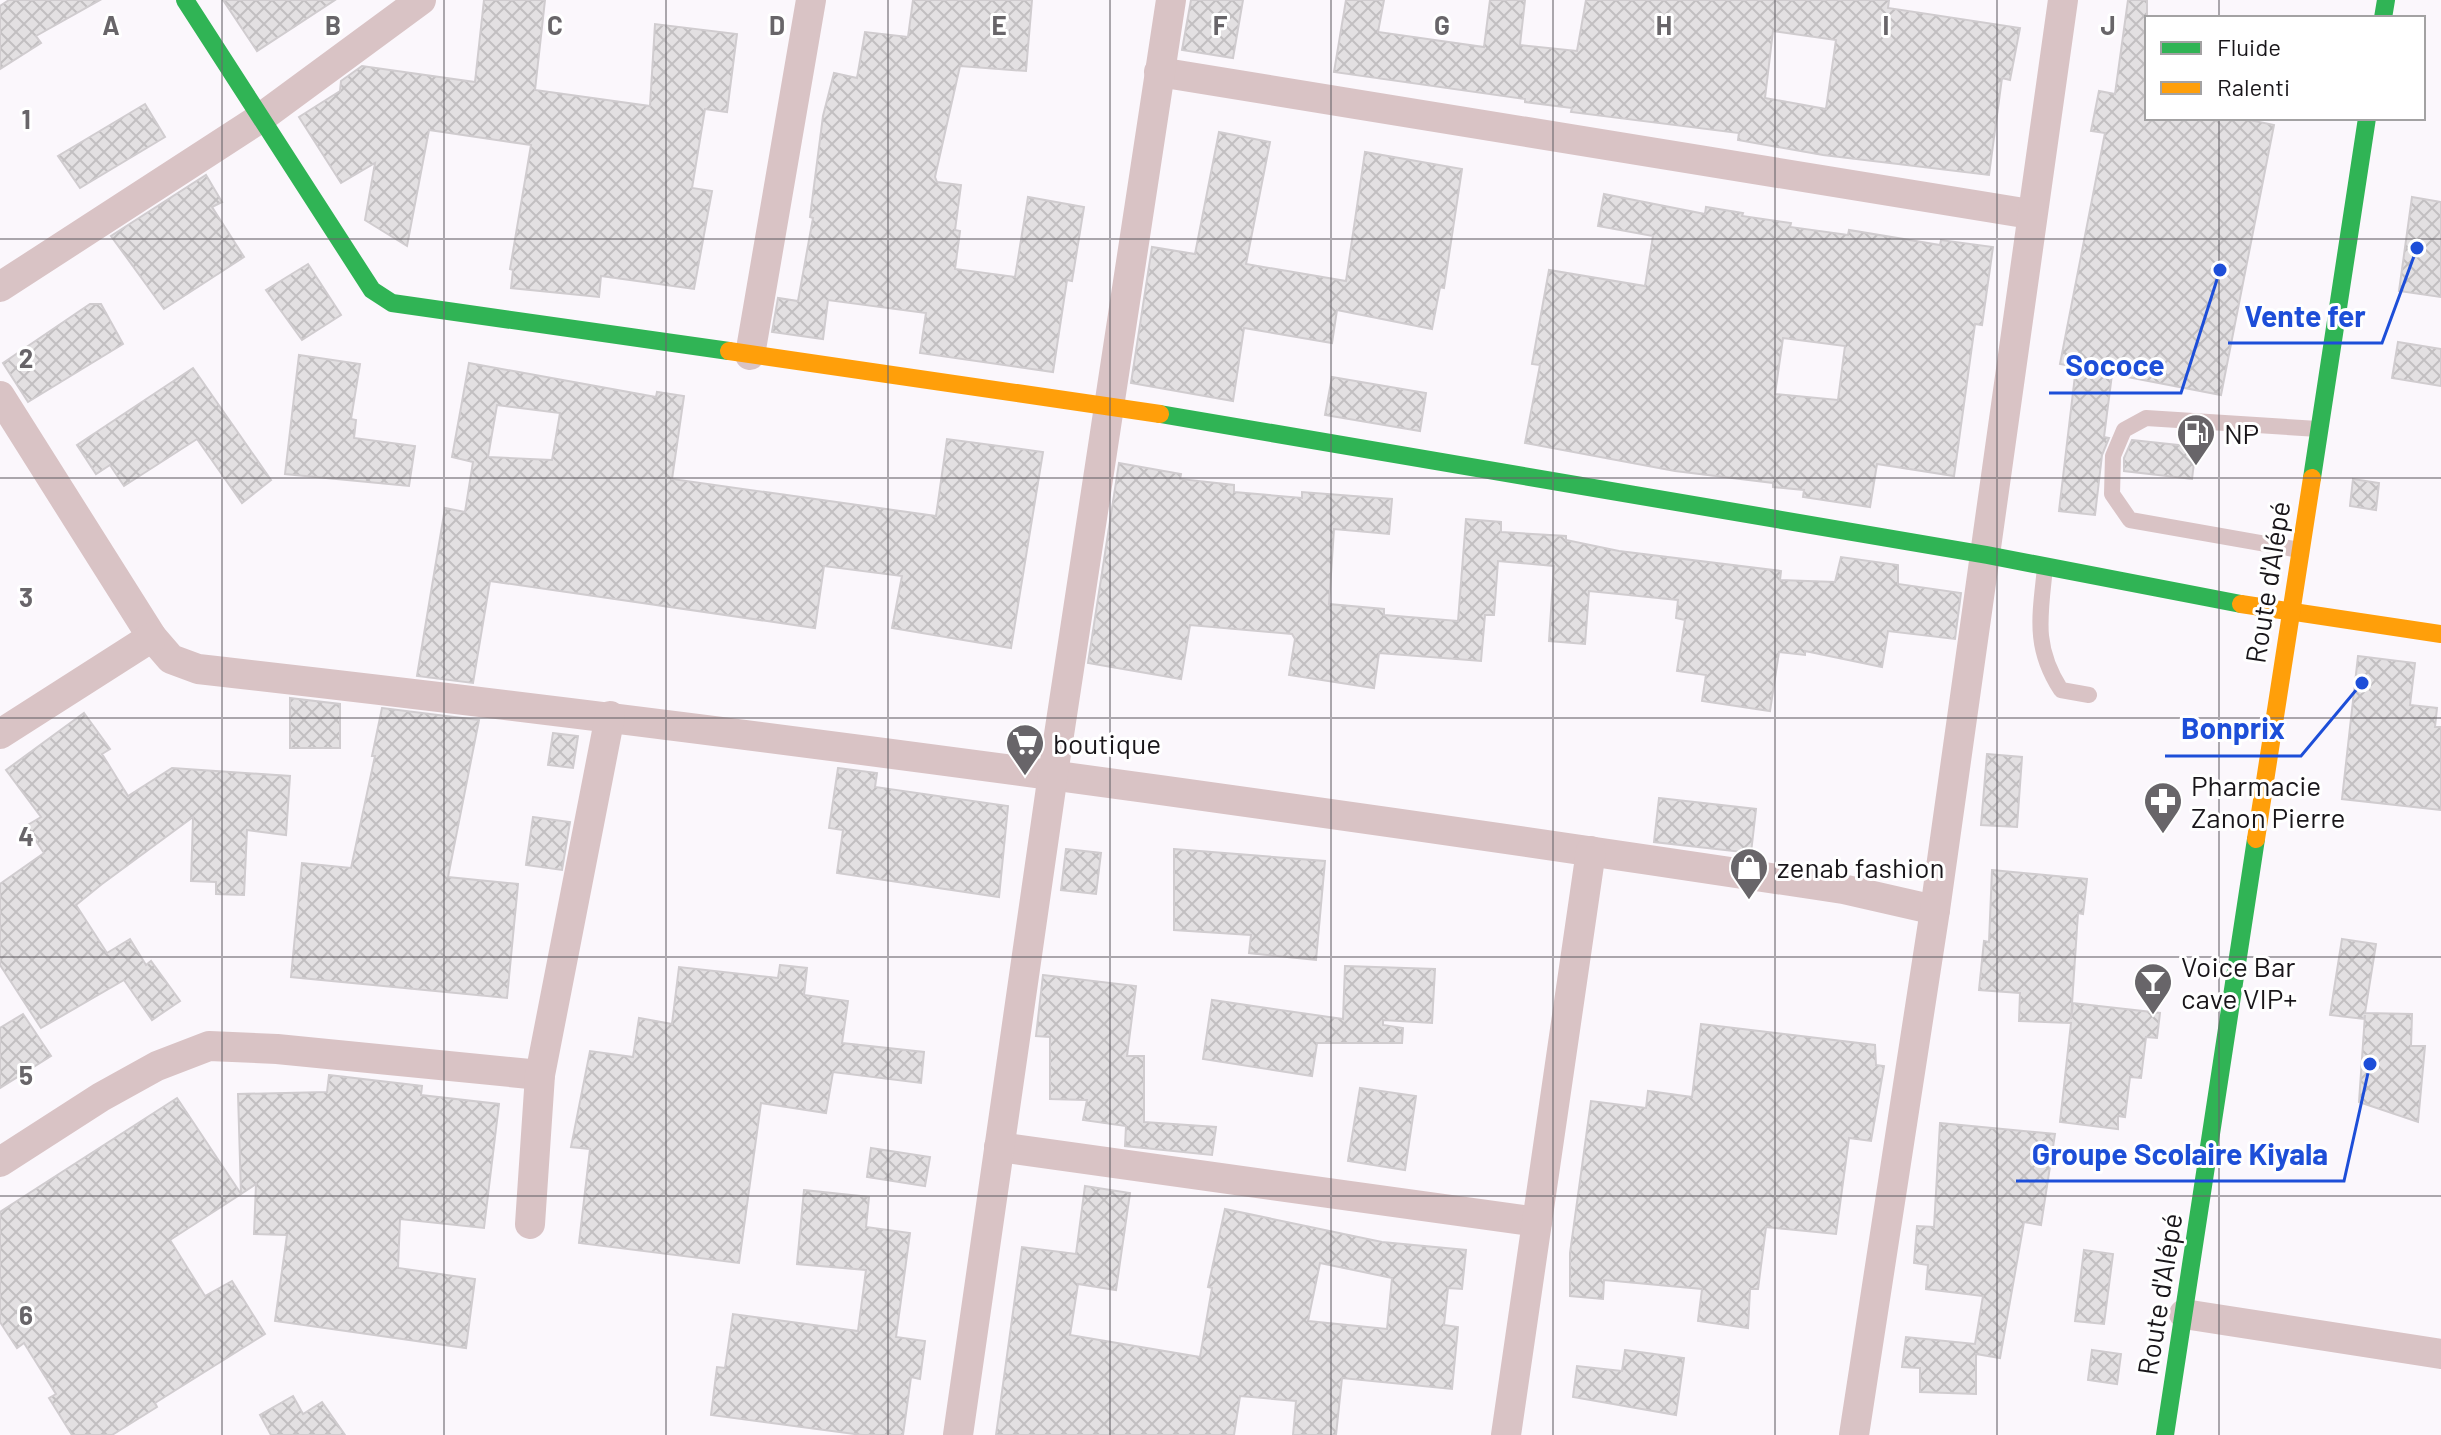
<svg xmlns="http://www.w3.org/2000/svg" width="2441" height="1435" viewBox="0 0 2441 1435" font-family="Barlow,sans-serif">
<defs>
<pattern id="building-cross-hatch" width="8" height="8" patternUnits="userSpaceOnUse" patternTransform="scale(2)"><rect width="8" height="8" fill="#e3e0e2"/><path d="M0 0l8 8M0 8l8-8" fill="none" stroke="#c2bfc1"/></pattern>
</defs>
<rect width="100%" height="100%" fill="#fbf7fc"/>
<g fill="url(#building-cross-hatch)" stroke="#d0cccf" stroke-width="2" fill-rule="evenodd">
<polygon points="9,0 100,0 36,36 41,43 0,69 0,6"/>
<polygon points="223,0 335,0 257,51"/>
<polygon points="484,0 545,0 535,90 650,106 655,24 737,34 727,112 705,109 692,188 712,191 694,289 601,276 599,297 511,288 513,270 510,269 531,145 429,130 407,246 365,220 375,163 341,183 299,117 340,91 341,81 362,66 475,82"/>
<polygon points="913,0 1032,0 1026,71 960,66 935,177 937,182 961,185 955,230 960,231 955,269 1015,277 1028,197 1084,207 1072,281 1067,280 1053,372 920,353 926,313 828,300 823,339 772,332 778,298 798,301 813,218 810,217 823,116 834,73 857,78 865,32 908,37"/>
<polygon points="1191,0 1243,0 1233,58 1182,50"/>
<path d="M1346 0H1384L1378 32 1484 47 1490 0H1525L1520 45 1577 51 1586 0H1889L1888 8 2020 28 2010 80 2002 78 1989 175 1823 155 1738 140 1739 133 1571 112 1572 108 1525 102V99L1334 72ZM1773 31 1836 40 1826 109 1765 98Z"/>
<polygon points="2128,0 2147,0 2147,118 2240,118 2274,125 2221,395 2112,374 2104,437 2109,438 2102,455 2095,515 2059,511 2076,367 2060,364 2105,133 2091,131 2099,91 2115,94"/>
<polygon points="145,104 165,137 80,188 58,156"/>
<polygon points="1219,132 1270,142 1246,264 1346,281 1365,152 1462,169 1444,288 1440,287 1432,329 1337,310 1332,343 1244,328 1233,401 1131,383 1152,247 1195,254"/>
<polygon points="206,175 222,202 212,207 244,257 164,309 111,236"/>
<path d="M1604 194 1705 214 1706 207 1743 213 1742 216 1791 223 1790 227 1848 235 1849 230 1940 245 1941 240 1993 247 1982 325 1975 324 1954 476 1877 464 1870 507 1803 497 1804 490 1773 487V483L1675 471 1525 443 1540 365 1532 364 1549 270 1645 286 1653 236 1598 226ZM1783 338 1845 346 1838 400 1775 394Z"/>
<polygon points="2412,197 2441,202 2441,297 2399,291"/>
<polygon points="308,264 341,315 302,340 266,290"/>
<polygon points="90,304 101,304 123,344 28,402 3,363"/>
<polygon points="2398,342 2441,349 2441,386 2392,378"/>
<polygon points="299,355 360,364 351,419 356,420 354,438 415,446 409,486 285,474"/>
<path d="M469 363 656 397 657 392 684 396 672 479 936 516 947 439 1043 452 1011 648 892 628 902 576 824 566 815 628 490 581 473 683 417 676 445 508 465 512 473 462 452 457ZM497 405 560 413 552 460 488 457Z"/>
<polygon points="193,368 271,480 242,503 197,439 124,486 110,465 96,474 77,445"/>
<polygon points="1332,377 1426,393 1420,431 1325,415"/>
<polygon points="2132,440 2196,447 2192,479 2124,471 2124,458"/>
<polygon points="1119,463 1181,474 1180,479 1234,485 1234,492 1302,498 1302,492 1392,499 1389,534 1334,529 1329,604 1384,609 1384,615 1458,621 1466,519 1501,522 1501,532 1566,536 1566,540 1619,551 1781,571 1780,580 1835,582 1841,557 1898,565 1898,584 1961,593 1955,639 1888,631 1882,667 1805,651 1805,655 1779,652 1770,711 1702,701 1706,675 1677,671 1685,620 1676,618 1678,600 1589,591 1585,644 1549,641 1554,566 1498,561 1494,615 1485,615 1481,661 1379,653 1374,688 1289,675 1295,639 1292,634 1190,625 1181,679 1088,663"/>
<polygon points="2353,479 2379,483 2376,510 2350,506"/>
<polygon points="2358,656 2415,663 2410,705 2437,708 2435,727 2441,727 2441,810 2342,799"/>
<polygon points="290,698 340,704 340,748 290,748"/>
<polygon points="382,708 479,720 448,877 518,884 507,998 291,977 302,863 351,868 375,756 372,756"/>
<polygon points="84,713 110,749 102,754 128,796 172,768 290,776 286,835 247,830 244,895 216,894 216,882 191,881 193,817 102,884 76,905 107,953 130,939 146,965 151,961 180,1001 152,1020 124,980 41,1028 0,965 0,884 44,853 26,826 41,817 6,770"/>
<polygon points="553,733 578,736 573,768 548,765"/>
<polygon points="1987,754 2022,757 2017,827 1981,825"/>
<polygon points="838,768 877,773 875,787 1008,806 999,897 837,873 843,830 829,828"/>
<polygon points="1659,798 1756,809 1751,853 1654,842"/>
<polygon points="533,817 570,822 562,870 526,865"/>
<polygon points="1066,849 1101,853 1096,894 1061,890"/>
<polygon points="1174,849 1325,861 1316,960 1249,953 1251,935 1174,930"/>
<polygon points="1992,870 2087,879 2083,914 2078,913 2071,1019 2073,1003 2160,1013 2157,1038 2146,1037 2141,1078 2130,1077 2125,1117 2118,1116 2118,1129 2060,1122 2071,1023 2019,1021 2020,993 1979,990 1984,941 1989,942"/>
<polygon points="2342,939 2376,944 2365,1013 2412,1014 2411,1046 2425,1046 2418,1122 2359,1102 2365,1015 2364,1019 2330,1015"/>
<polygon points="780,965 807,968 804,995 848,1001 842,1043 924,1052 921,1083 833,1072 826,1113 761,1103 739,1263 579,1243 590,1149 571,1147 590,1051 633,1057 639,1018 672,1024 679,967 778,978"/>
<polygon points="1345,966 1435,969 1432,1023 1383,1020 1383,1025 1403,1028 1402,1043 1317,1043 1312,1076 1203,1059 1212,1000 1343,1019"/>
<polygon points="1043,975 1136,986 1127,1056 1144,1056 1144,1122 1216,1127 1212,1155 1125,1146 1126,1126 1083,1120 1087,1100 1050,1099 1050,1037 1036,1036"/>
<polygon points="23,1014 51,1056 0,1088 0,1028"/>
<polygon points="1701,1024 1875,1045 1876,1065 1884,1066 1871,1141 1849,1138 1836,1234 1766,1227 1758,1289 1750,1289 1748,1328 1698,1321 1702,1289 1604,1280 1603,1299 1570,1296 1570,1253 1591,1101 1646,1108 1648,1091 1692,1097"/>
<polygon points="329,1075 422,1086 421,1095 499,1104 484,1228 400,1219 398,1268 475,1279 466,1348 275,1321 287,1235 254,1234 256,1184 241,1194 238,1094 327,1092"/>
<polygon points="1360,1088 1416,1096 1405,1170 1348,1161"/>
<polygon points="177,1098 241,1194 170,1240 205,1296 232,1281 265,1334 155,1403 157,1407 112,1435 72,1435 49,1398 56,1394 24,1343 17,1348 0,1322 0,1212"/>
<polygon points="1940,1123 2055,1134 2041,1225 2024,1222 2000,1358 1976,1354 1976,1394 1920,1392 1920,1368 1902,1367 1906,1337 1975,1344 1983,1296 1926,1289 1928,1265 1914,1263 1917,1226 1934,1227"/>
<polygon points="871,1148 930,1157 925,1186 867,1177"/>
<path d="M1085 1186 1130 1193 1116 1290 1078 1284 1070 1335 1200 1357 1212 1288 1208 1287 1225 1209 1382 1242 1466 1250 1462 1289 1448 1288 1444 1325 1458 1327 1452 1389 1342 1378 1336 1435H1293L1296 1401 1240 1396 1234 1435H996L1022 1247 1076 1254ZM1320 1263 1392 1278 1387 1329 1308 1321Z"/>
<polygon points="804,1190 869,1197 866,1227 910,1233 896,1337 925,1341 920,1379 911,1377 903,1435 862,1435 711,1415 717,1367 725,1368 733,1314 858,1331 866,1270 797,1264"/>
<polygon points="2084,1250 2113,1254 2104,1324 2075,1321"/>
<polygon points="1625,1350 1684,1358 1676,1415 1573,1397 1577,1366 1622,1371"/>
<polygon points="2092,1350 2121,1354 2117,1384 2088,1380"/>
<polygon points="293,1396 303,1414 322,1402 345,1435 271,1435 260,1415"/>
</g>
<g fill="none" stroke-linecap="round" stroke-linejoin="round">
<g stroke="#d9c3c5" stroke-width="16">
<polyline points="2300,550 2130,520 2112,494 2113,456 2124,430 2146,418 2318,429"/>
<path d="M2045 568C2040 616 2033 647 2061 690L2089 695"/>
</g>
<g stroke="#d9c3c5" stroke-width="30">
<polyline points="1159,72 2030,214"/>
<polyline points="0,287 262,117 421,0"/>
<polyline points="750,355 811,0"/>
<path d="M0 396 152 637 171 659 198 669C748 731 1296 806 1843 889L1935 910"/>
<polyline points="0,734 152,637"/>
<polyline points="999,1147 1537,1222"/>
<polyline points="0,1162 101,1097 157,1066 209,1046 277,1049 540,1075"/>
<polyline points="530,1224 540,1075 610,716"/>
<polyline points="2184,1314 2441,1354"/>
<polyline points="958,1435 1053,774 1171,0"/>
<polyline points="1506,1435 1591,851"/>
<polyline points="1854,1435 1935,910 2063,0"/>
</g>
<g stroke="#30b455" stroke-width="18">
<polyline points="185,0 372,290 392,303 729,351"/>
<polyline points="2383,18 2386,0"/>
<polyline points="1160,414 1987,555 2241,604"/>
<polyline points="2312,478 2367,118"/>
<polyline points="2165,1435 2256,839"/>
</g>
<g stroke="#ff9f0a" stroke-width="18">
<polyline points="729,351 1160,414"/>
<polyline points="2241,604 2441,634"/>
<polyline points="2256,839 2312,478"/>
</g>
</g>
<path fill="none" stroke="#686569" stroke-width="2" stroke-opacity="0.55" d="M222 0V1435M444 0V1435M666 0V1435M888 0V1435M1110 0V1435M1331 0V1435M1553 0V1435M1775 0V1435M1997 0V1435M2219 0V18M2219 118V1435M0 239H2441M0 478H2441M0 718H2441M0 957H2441M0 1196H2441"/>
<defs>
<symbol id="fuel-pin" viewBox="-11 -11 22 30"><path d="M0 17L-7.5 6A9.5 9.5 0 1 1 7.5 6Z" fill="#686569" stroke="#fff"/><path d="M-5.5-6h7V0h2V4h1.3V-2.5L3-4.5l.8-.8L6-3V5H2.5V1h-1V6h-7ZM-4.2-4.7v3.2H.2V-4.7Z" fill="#fff"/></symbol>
<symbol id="supermarket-pin" viewBox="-11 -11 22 30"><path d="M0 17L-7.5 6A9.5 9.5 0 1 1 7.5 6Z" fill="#686569" stroke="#fff"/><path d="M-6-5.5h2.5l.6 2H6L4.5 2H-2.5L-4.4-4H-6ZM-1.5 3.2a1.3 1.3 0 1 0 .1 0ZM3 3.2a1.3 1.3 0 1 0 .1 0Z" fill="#fff"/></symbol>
<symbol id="pharmacy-pin" viewBox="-11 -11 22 30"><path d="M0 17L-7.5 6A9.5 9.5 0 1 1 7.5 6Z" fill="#686569" stroke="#fff"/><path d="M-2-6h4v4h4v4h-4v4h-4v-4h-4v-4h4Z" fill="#fff"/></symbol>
<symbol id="shop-pin" viewBox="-11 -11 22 30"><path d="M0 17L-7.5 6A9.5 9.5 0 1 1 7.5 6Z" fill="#686569" stroke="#fff"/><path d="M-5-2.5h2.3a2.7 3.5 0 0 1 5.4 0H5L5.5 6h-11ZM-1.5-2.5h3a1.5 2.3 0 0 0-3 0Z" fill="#fff"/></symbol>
<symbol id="bar-pin" viewBox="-11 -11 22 30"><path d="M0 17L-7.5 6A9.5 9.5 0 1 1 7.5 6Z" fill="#686569" stroke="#fff"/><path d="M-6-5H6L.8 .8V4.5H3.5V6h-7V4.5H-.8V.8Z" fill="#fff"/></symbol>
</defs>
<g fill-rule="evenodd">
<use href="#fuel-pin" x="2174" y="411" width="44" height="60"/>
<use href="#supermarket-pin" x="1003" y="721" width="44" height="60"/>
<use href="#pharmacy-pin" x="2141" y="779" width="44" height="60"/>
<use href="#shop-pin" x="1727" y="845" width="44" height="60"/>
<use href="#bar-pin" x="2131" y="960" width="44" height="60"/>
</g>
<g text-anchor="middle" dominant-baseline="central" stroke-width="6" stroke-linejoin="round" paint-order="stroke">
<g font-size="28" fill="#19161a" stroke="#fff" text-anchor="start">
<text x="2224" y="433">NP</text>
<text x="1053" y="743">boutique</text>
<text x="2191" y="785">Pharmacie<tspan x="2191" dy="32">Zanon Pierre</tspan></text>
<text x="1777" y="867">zenab fashion</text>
<text x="2181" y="966">Voice Bar<tspan x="2181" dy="32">cave VIP+</tspan></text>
</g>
<g font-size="28" fill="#19161a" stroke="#fff">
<text transform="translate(2267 582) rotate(-81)">Route d'Alépé</text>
<text transform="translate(2159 1294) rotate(-81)">Route d'Alépé</text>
</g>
</g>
<g font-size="26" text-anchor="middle" font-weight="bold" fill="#686569" stroke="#fff" stroke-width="6" stroke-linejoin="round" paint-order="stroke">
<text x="111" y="35">A</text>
<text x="333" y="35">B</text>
<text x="555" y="35">C</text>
<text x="777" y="35">D</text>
<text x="999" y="35">E</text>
<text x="1220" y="35">F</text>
<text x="1442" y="35">G</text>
<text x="1664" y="35">H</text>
<text x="1886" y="35">I</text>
<text x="2108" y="35">J</text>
<text x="26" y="129">1</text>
<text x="26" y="368">2</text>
<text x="26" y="607">3</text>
<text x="26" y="846">4</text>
<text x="26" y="1085">5</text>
<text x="26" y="1325">6</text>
</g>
<path fill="none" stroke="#1d4ed8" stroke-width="3" d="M2417 248L2382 343H2228M2220 270L2181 393H2049M2362 683L2301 756H2165M2370 1064L2344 1181H2016"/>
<g fill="#1d4ed8" stroke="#fff" stroke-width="3">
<circle cx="2417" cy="248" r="8"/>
<circle cx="2220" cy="270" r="8"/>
<circle cx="2362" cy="683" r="8"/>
<circle cx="2370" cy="1064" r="8"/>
</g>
<g font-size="30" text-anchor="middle" font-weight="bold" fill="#1d4ed8" stroke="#fff" stroke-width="6" stroke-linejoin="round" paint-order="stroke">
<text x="2305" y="327">Vente fer</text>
<text x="2115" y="376">Sococe</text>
<text x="2233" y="739">Bonprix</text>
<text x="2180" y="1165">Groupe Scolaire Kiyala</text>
</g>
<rect x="2145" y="16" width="280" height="104" fill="#ffffff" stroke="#a3a2a3" stroke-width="2"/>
<rect x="2161" y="42" width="40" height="12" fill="#30b455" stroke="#a3a2a3" stroke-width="2"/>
<text x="2217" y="56" font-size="24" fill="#19161a">Fluide</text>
<rect x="2161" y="82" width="40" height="12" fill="#ff9f0a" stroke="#a3a2a3" stroke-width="2"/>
<text x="2217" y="96" font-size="24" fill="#19161a">Ralenti</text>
</svg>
